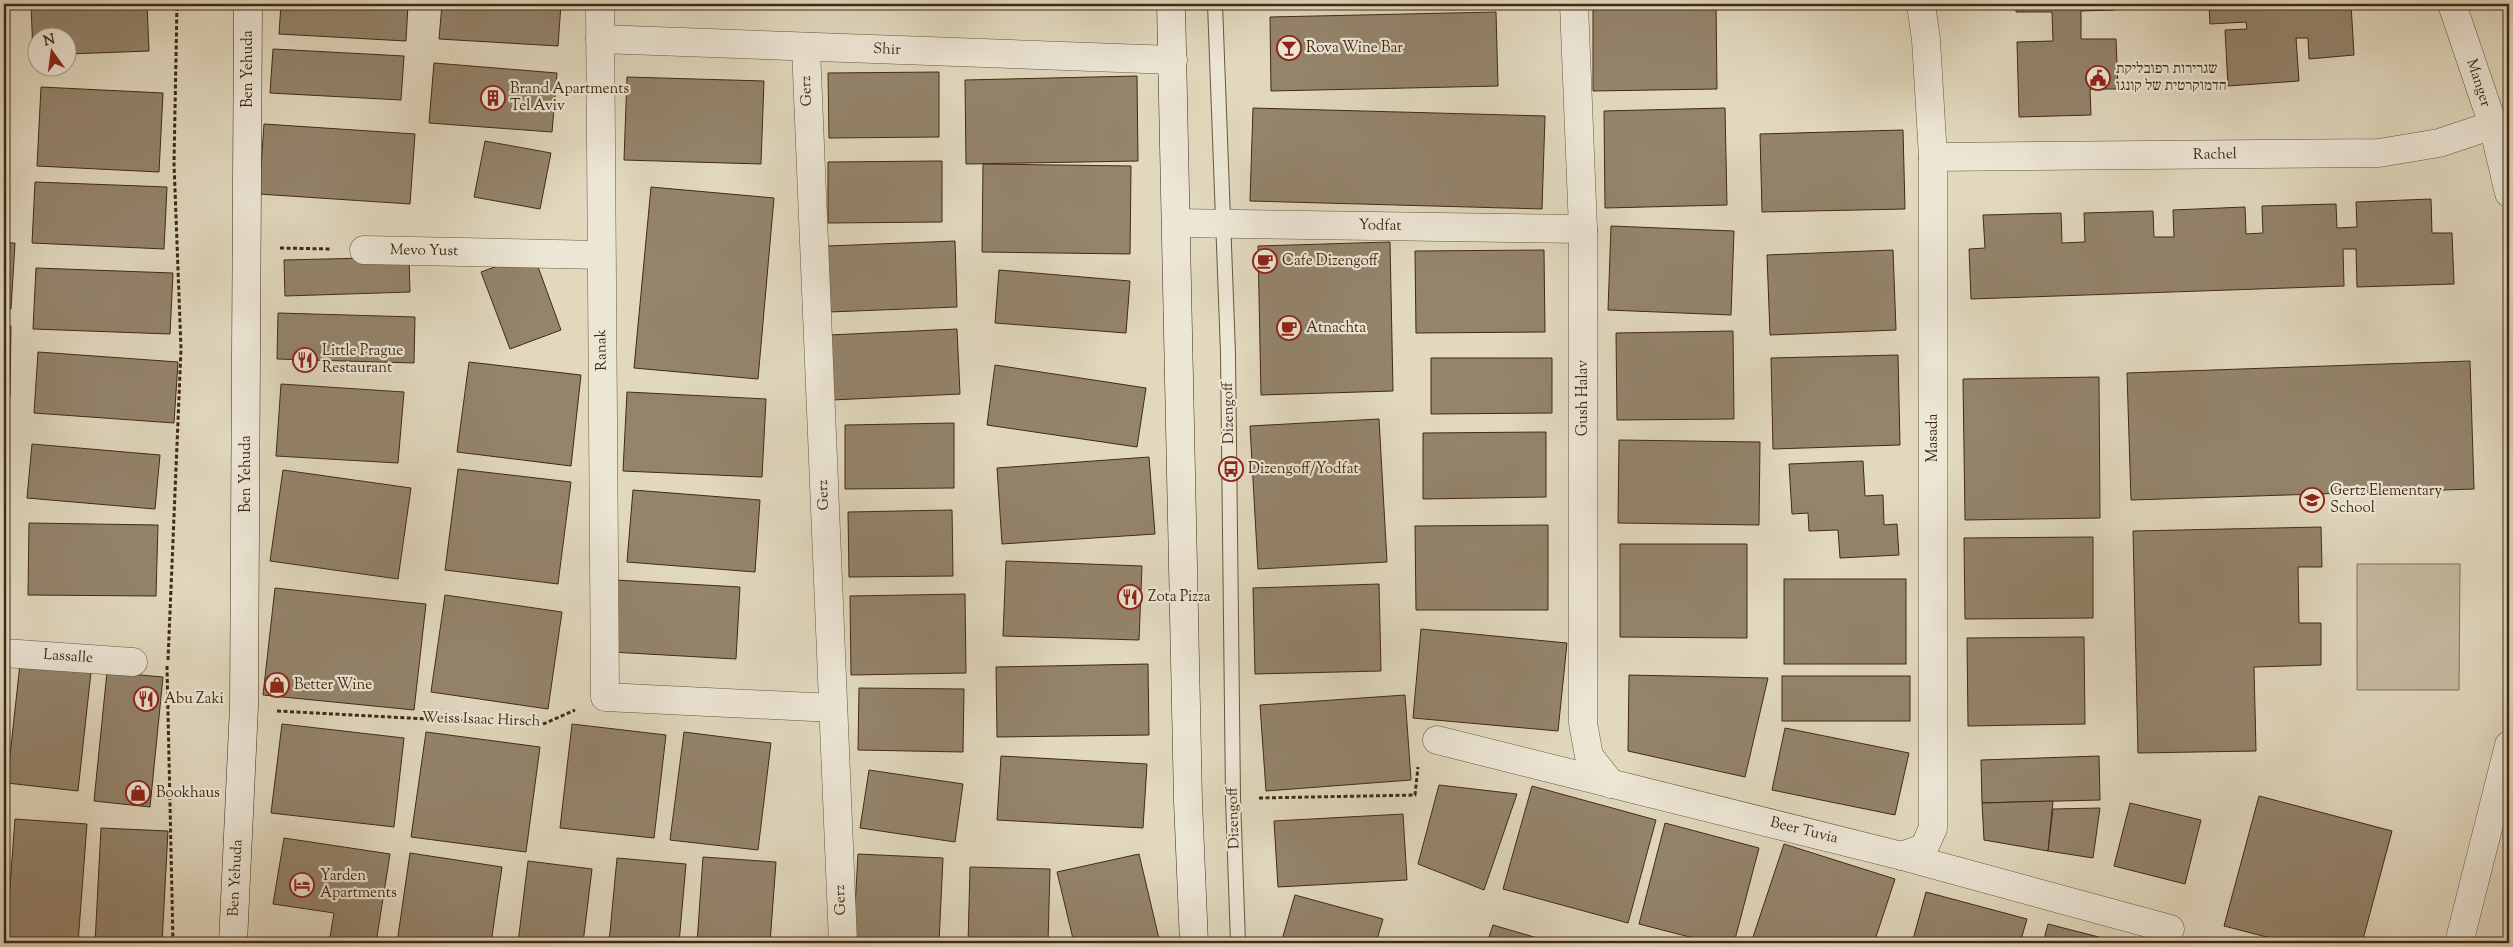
<svg xmlns="http://www.w3.org/2000/svg" width="2513" height="947" viewBox="0 0 2513 947" font-family="'Sorts Mill Goudy','Frank Ruhl Libre',serif">
<rect width="100%" height="100%" fill="#e1d8be"/>
<filter id="stains"><feTurbulence type="fractalNoise" baseFrequency=".004" numOctaves="4"/><feColorMatrix values="0 0 0 0 .2 0 0 0 0 .09 0 0 0 0 .02 0 0 0 .5 -.17"/></filter>
<radialGradient id="worn" r=".72"><stop offset=".6" stop-color="#630" stop-opacity="0"/><stop offset="1" stop-color="#630" stop-opacity=".3"/></radialGradient>
<polygon fill="#c6baa1" stroke="#84725a" points="2357,564 2460,564 2459,690 2357,690"/>
<g fill="#94846c" stroke="#412a14">
<polygon points="4,4 8,4 6,53 4,53"/>
<polygon points="31,4 147,4 149,51 68,54 68,38 38,38 38,55 33,55"/>
<polygon points="281,4 408,5 406,41 279,34"/>
<polygon points="442,4 561,4 558,46 439,39"/>
<polygon points="965,4 1116,4 1116,8 965,7"/>
<polygon points="1593,4 1716,4 1717,89 1593,91"/>
<polygon points="2016,4 2114,4 2114,10 2081,11 2081,39 2116,39 2118,89 2090,89 2091,115 2019,117 2017,42 2053,41 2052,12 2016,12"/>
<polygon points="2209,4 2351,4 2354,55 2309,59 2308,38 2296,38 2299,81 2228,86 2225,30 2247,29 2246,22 2210,24"/>
<polygon points="1496,12 1498,86 1271,91 1270,17"/>
<polygon points="273,49 404,56 401,100 270,93"/>
<polygon points="434,63 557,73 552,132 429,123"/>
<polygon points="939,72 939,137 829,138 828,73"/>
<polygon points="1137,76 1138,161 966,164 965,80"/>
<polygon points="627,77 764,81 761,164 624,160"/>
<polygon points="41,87 163,93 159,172 37,166"/>
<polygon points="1253,108 1545,116 1542,209 1250,201"/>
<polygon points="1725,108 1727,205 1605,208 1604,111"/>
<polygon points="264,124 415,134 410,204 259,194"/>
<polygon points="1903,130 1905,209 1762,212 1760,134"/>
<polygon points="485,141 551,153 540,209 474,197"/>
<polygon points="942,161 942,222 828,223 828,162"/>
<polygon points="983,164 1131,166 1130,254 982,252"/>
<polygon points="35,182 167,187 164,249 32,243"/>
<polygon points="651,187 774,198 758,379 634,368"/>
<polygon points="2431,199 2432,233 2452,233 2454,284 2357,287 2356,249 2343,249 2344,286 1971,299 1969,249 1985,248 1983,215 2061,213 2062,243 2085,242 2084,213 2153,211 2154,237 2174,237 2173,210 2245,207 2246,234 2263,233 2262,206 2336,204 2337,228 2357,227 2356,202"/>
<polygon points="1611,226 1734,231 1731,315 1608,310"/>
<polygon points="955,241 957,307 829,312 827,246"/>
<polygon points="1390,242 1393,391 1261,395 1258,246"/>
<polygon points="4,243 15,243 11,309 4,309"/>
<polygon points="1544,250 1545,332 1416,333 1415,251"/>
<polygon points="1893,250 1896,330 1770,335 1767,255"/>
<polygon points="533,253 561,330 510,349 481,272"/>
<polygon points="409,257 410,292 285,296 284,260"/>
<polygon points="36,268 173,273 170,334 33,329"/>
<polygon points="999,270 1130,281 1126,333 995,323"/>
<polygon points="278,313 415,317 414,363 277,359"/>
<polygon points="4,326 11,326 10,397 4,397"/>
<polygon points="957,329 960,394 832,400 829,335"/>
<polygon points="1733,331 1734,419 1617,420 1616,333"/>
<polygon points="38,352 178,362 174,423 34,413"/>
<polygon points="1898,355 1900,445 1773,449 1771,358"/>
<polygon points="1431,358 1552,358 1552,413 1431,414"/>
<polygon points="2470,361 2474,489 2131,500 2127,373"/>
<polygon points="469,362 581,375 571,466 457,452"/>
<polygon points="995,365 1146,388 1137,447 987,425"/>
<polygon points="2099,377 2100,518 1965,520 1963,379"/>
<polygon points="281,384 404,392 398,463 276,456"/>
<polygon points="627,392 766,399 762,477 623,471"/>
<polygon points="1379,419 1387,562 1258,569 1250,426"/>
<polygon points="954,423 954,488 845,489 845,425"/>
<polygon points="1546,432 1546,497 1423,499 1423,433"/>
<polygon points="1619,440 1760,442 1759,525 1618,523"/>
<polygon points="32,444 160,455 155,509 27,498"/>
<polygon points="1149,457 1155,534 1002,544 997,468"/>
<polygon points="1863,461 1865,496 1883,495 1884,525 1897,524 1899,555 1840,558 1838,530 1809,531 1808,513 1792,514 1789,464"/>
<polygon points="458,469 571,482 558,584 445,570"/>
<polygon points="283,470 411,488 398,579 270,561"/>
<polygon points="633,490 760,500 755,572 627,562"/>
<polygon points="952,510 953,576 849,577 848,512"/>
<polygon points="4,518 8,518 5,589 4,589"/>
<polygon points="29,523 158,525 156,596 28,595"/>
<polygon points="1548,525 1548,610 1416,610 1415,526"/>
<polygon points="2321,527 2322,567 2298,567 2299,623 2321,623 2321,665 2254,667 2256,751 2138,753 2133,531"/>
<polygon points="2093,537 2093,618 1965,619 1964,538"/>
<polygon points="1620,544 1747,544 1747,638 1620,637"/>
<polygon points="1006,561 1142,566 1139,640 1003,636"/>
<rect x="1784" y="579" width="122" height="85"/>
<polygon points="615,580 740,587 736,659 611,652"/>
<polygon points="1379,584 1381,671 1255,674 1253,588"/>
<polygon points="275,588 426,604 414,710 263,695"/>
<polygon points="965,594 966,673 851,675 850,596"/>
<polygon points="445,595 562,612 548,709 431,692"/>
<polygon points="1421,629 1567,643 1558,731 1413,718"/>
<polygon points="2084,637 2085,724 1968,726 1967,638"/>
<polygon points="20,664 91,672 78,791 7,783"/>
<polygon points="1148,664 1149,735 997,737 996,667"/>
<polygon points="107,672 163,677 150,807 94,801"/>
<polygon points="1629,675 1768,678 1745,777 1628,751"/>
<rect x="1782" y="676" width="128" height="45"/>
<polygon points="859,688 964,689 963,752 858,750"/>
<polygon points="1405,695 1411,780 1266,791 1260,705"/>
<polygon points="282,724 404,738 394,827 271,813"/>
<polygon points="572,724 666,735 654,838 560,828"/>
<polygon points="1785,728 1909,753 1895,815 1772,790"/>
<polygon points="426,732 540,747 526,852 411,837"/>
<polygon points="684,732 771,743 758,850 670,840"/>
<polygon points="1001,756 1147,764 1143,828 997,820"/>
<polygon points="2099,756 2100,800 1982,803 1981,760"/>
<polygon points="869,770 963,784 955,842 860,828"/>
<polygon points="1439,785 1517,794 1484,890 1418,864"/>
<polygon points="1532,786 1656,820 1628,923 1503,889"/>
<polygon points="2259,796 2392,831 2362,943 2290,943 2224,926"/>
<polygon points="2053,801 2048,851 1984,840 1982,803"/>
<polygon points="2130,803 2201,820 2185,884 2114,866"/>
<polygon points="2100,808 2093,858 2048,851 2053,809"/>
<polygon points="1403,814 1407,880 1278,887 1274,821"/>
<polygon points="15,819 87,824 78,943 6,940"/>
<polygon points="1665,823 1759,848 1734,943 1713,943 1639,924"/>
<polygon points="101,828 168,831 162,943 95,943"/>
<polygon points="284,838 390,854 376,943 329,943 334,913 273,904"/>
<polygon points="1784,844 1895,879 1874,943 1751,943"/>
<polygon points="410,853 502,867 491,943 397,943"/>
<polygon points="858,854 943,858 939,943 853,943"/>
<polygon points="1139,854 1160,943 1074,943 1057,872"/>
<polygon points="703,857 776,862 770,943 697,943"/>
<polygon points="617,858 686,864 679,943 609,943"/>
<polygon points="528,861 592,869 583,943 518,943"/>
<polygon points="970,867 1050,869 1048,943 968,943"/>
<polygon points="1926,892 2027,919 2020,943 1912,943"/>
<polygon points="1295,895 1383,919 1376,943 1281,943"/>
<polygon points="2048,924 2122,943 2043,943"/>
<polygon points="1493,925 1551,942 1550,943 1487,943"/>
</g>
<g fill="none" stroke-linecap="round" stroke-linejoin="round">
<defs>
<polyline id="lane" points="1215,4 1228,353 1233,798 1238,943"/>
<g id="street">
<polyline points="600,4 605,697 833,708"/>
<polyline points="1574,4 1583,229 1583,723 1589,756 1611,784"/>
<polyline points="2452,4 2493,125 2509,193"/>
<polyline points="600,39 1173,60"/>
<polyline points="806,48 843,943"/>
<polyline points="1933,157 2379,153 2439,143 2493,125"/>
<polyline points="1176,223 1583,229"/>
<polyline points="364,250 601,255"/>
<polyline points="4,653 133,662"/>
<polyline points="1437,740 1902,856 2170,929"/>
<polyline points="1902,856 1924,848 1933,828 1933,157 1926,40 1921,4"/>
<polyline points="2459,943 2509,745"/>
</g>
<g id="secondary">
<polyline points="1171,4 1188,801 1194,943"/>
<polyline points="233,943 244,706 248,4"/>
</g>
</defs>
<use href="#lane" stroke="#69563e" stroke-width="16"/>
<use href="#street" stroke="#69563e" stroke-width="29"/>
<use href="#secondary" stroke="#412a14" stroke-width="29"/>
<g stroke="#412a14" stroke-width="3" stroke-dasharray="4 2.5" stroke-linecap="butt">
<polyline points="280,248 331,249"/>
<polyline points="168,660 181,349 174,163 177,4"/>
<polyline points="167,666 173,943"/>
<polyline points="277,711 541,725 575,710"/>
<polyline points="1259,798 1415,795 1418,767"/>
<polyline points="2202,938 2223,943"/>
</g>
<use href="#lane" stroke="#ece6d5" stroke-width="14"/>
<use href="#street" stroke="#ece6d5" stroke-width="28"/>
<use href="#secondary" stroke="#ece6d5" stroke-width="28"/>
</g>
<defs>
<symbol id="bar-ring" viewBox="-11 -11 22 22"><circle r="9.5" fill="#ece6d5" stroke="#8f2418" stroke-width="1.5"/><path d="M-6-5H6L.8 .8V4.5H3.5V6h-7V4.5H-.8V.8Z" fill="#8f2418"/></symbol>
<symbol id="civic-ring" viewBox="-11 -11 22 22"><circle r="9.5" fill="#ece6d5" stroke="#8f2418" stroke-width="1.5"/><path d="M-.6-6.5H3V-4.5H.6V-3L4-1V1h2V6H-6V1h2V-1L-.6-3ZM-1.2 2.5V6h2.4V2.5Z" fill="#8f2418"/></symbol>
<symbol id="building-ring" viewBox="-11 -11 22 22"><circle r="9.5" fill="#ece6d5" stroke="#8f2418" stroke-width="1.5"/><path d="M-4-6H4V6H1V3H-1V6H-4ZM-2.5-4.3h1.7v1.8h-1.7ZM.8-4.3h1.7v1.8H.8ZM-2.5-1h1.7V.8h-1.7ZM.8-1h1.7V.8H.8Z" fill="#8f2418"/></symbol>
<symbol id="cafe-ring" viewBox="-11 -11 22 22"><circle r="9.5" fill="#ece6d5" stroke="#8f2418" stroke-width="1.5"/><path d="M-5.5-4.5H6V0H3Q3 3.5 0 3.5H-2.5Q-5.5 3.5-5.5 0ZM3-3.2v2h1.7v-2ZM-6 4.5H4V6H-6Z" fill="#8f2418"/></symbol>
<symbol id="restaurant-ring" viewBox="-11 -11 22 22"><circle r="9.5" fill="#ece6d5" stroke="#8f2418" stroke-width="1.5"/><path d="M-5-6h1v4h1v-4h1v4h1v-4h1v5L-1.5 .5V6h-2V.5L-5-1ZM5-6V6H3V1.5H1.5Q1.5-4 5-6Z" fill="#8f2418"/></symbol>
<symbol id="bus-ring" viewBox="-11 -11 22 22"><circle r="9.5" fill="#ece6d5" stroke="#8f2418" stroke-width="1.5"/><path d="M-5-6H5V4H4V6H2V4H-2V6H-4V4H-5ZM-3.5-4V0h7V-4ZM-3.5 1.2v1.5H-2V1.2ZM2 1.2v1.5H3.5V1.2Z" fill="#8f2418"/></symbol>
<symbol id="school-ring" viewBox="-11 -11 22 22"><circle r="9.5" fill="#ece6d5" stroke="#8f2418" stroke-width="1.5"/><path d="M0-5L7-2L0 1L-7-2ZM-4 1L0 2.5L4 1V4Q0 6-4 4Z" fill="#8f2418"/></symbol>
<symbol id="shop-ring" viewBox="-11 -11 22 22"><circle r="9.5" fill="#ece6d5" stroke="#8f2418" stroke-width="1.5"/><path d="M-5-2.5h2.3a2.7 3.5 0 0 1 5.4 0H5L5.5 6h-11ZM-1.5-2.5h3a1.5 2.3 0 0 0-3 0Z" fill="#8f2418"/></symbol>
<symbol id="hotel-ring" viewBox="-11 -11 22 22"><circle r="9.5" fill="#ece6d5" stroke="#8f2418" stroke-width="1.5"/><path d="M-6-4.5h1.5V1H6V5H4.5V3h-9V5H-6ZM-4 0a1.8 1.8 0 1 1 3.6 0ZM.5 0V-2.5h3Q6-2.5 6 0Z" fill="#8f2418"/></symbol>
</defs>
<g fill-rule="evenodd">
<use href="#bar-ring" x="1275" y="34" width="28" height="28"/>
<use href="#civic-ring" x="2084" y="64" width="28" height="28"/>
<use href="#building-ring" x="479" y="84" width="28" height="28"/>
<use href="#cafe-ring" x="1251" y="247" width="28" height="28"/>
<use href="#cafe-ring" x="1275" y="314" width="28" height="28"/>
<use href="#restaurant-ring" x="291" y="346" width="28" height="28"/>
<use href="#bus-ring" x="1217" y="455" width="28" height="28"/>
<use href="#school-ring" x="2298" y="486" width="28" height="28"/>
<use href="#restaurant-ring" x="1116" y="583" width="28" height="28"/>
<use href="#shop-ring" x="263" y="671" width="28" height="28"/>
<use href="#restaurant-ring" x="132" y="685" width="28" height="28"/>
<use href="#shop-ring" x="124" y="779" width="28" height="28"/>
<use href="#hotel-ring" x="288" y="871" width="28" height="28"/>
</g>
<g text-anchor="middle" dominant-baseline="central" stroke-width="4.5" stroke-linejoin="round" paint-order="stroke">
<g font-size="15" fill="#412a14" stroke="#ece6d5" text-anchor="start">
<text x="1306" y="48">Rova Wine Bar</text>
<text x="2116" y="69">שגרירות רפובליקת<tspan x="2116" dy="17">הדמוקרטית של קונגו</tspan></text>
<text x="510" y="89">Brand Apartments<tspan x="510" dy="17">Tel Aviv</tspan></text>
<text x="1282" y="261">Cafe Dizengoff</text>
<text x="1306" y="328">Atnachta</text>
<text x="322" y="351">Little Prague<tspan x="322" dy="17">Restaurant</tspan></text>
<text x="1248" y="469">Dizengoff/Yodfat</text>
<text x="2330" y="491">Gertz Elementary<tspan x="2330" dy="17">School</tspan></text>
<text x="1148" y="597">Zota Pizza</text>
<text x="294" y="685">Better Wine</text>
<text x="164" y="699">Abu Zaki</text>
<text x="156" y="793">Bookhaus</text>
<text x="320" y="876">Yarden<tspan x="320" dy="17">Apartments</tspan></text>
</g>
<g font-size="15" fill="#412a14" stroke="#ece6d5">
<text transform="translate(887 50) rotate(2)">Shir</text>
<text transform="translate(248 69) rotate(-90)">Ben Yehuda</text>
<text transform="translate(2478 83) rotate(72)">Manger</text>
<text transform="translate(807 91) rotate(-92)">Gerz</text>
<text transform="translate(2215 155) rotate(-1)">Rachel</text>
<text transform="translate(1380 226) rotate(1)">Yodfat</text>
<text transform="translate(424 251) rotate(1)">Mevo Yust</text>
<text transform="translate(602 350) rotate(-91)">Ranak</text>
<text transform="translate(1583 398) rotate(-90)">Gush Halav</text>
<text transform="translate(1229 413) rotate(-91)">Dizengoff</text>
<text transform="translate(1933 438) rotate(-90)">Masada</text>
<text transform="translate(246 474) rotate(-90)">Ben Yehuda</text>
<text transform="translate(824 495) rotate(-92)">Gerz</text>
<text transform="translate(68 657) rotate(4)">Lassalle</text>
<text transform="translate(481 720) rotate(2)">Weiss Isaac Hirsch</text>
<text transform="translate(1234 818) rotate(-92)">Dizengoff</text>
<text transform="translate(1804 831) rotate(14)">Beer Tuvia</text>
<text transform="translate(236 878) rotate(-87)">Ben Yehuda</text>
<text transform="translate(841 900) rotate(-92)">Gerz</text>
</g>
</g>
<rect width="2513" height="947" fill="none" stroke="#e1d8be" stroke-width="20"/>
<rect x="5" y="5" width="2503" height="937" fill="none" stroke="#412a14" stroke-width="2.5"/>
<rect x="10" y="10" width="2493" height="927" fill="none" stroke="#412a14"/>
<g transform="translate(52 52) rotate(346)"><circle r="24" fill="#ece6d5" stroke="#a89b88"/>
<path d="M0-4L9 19L0 12L-9 19Z" fill="#8f2418"/>
<text y="-8" font-size="14" font-weight="bold" text-anchor="middle" fill="#412a14">N</text>
</g>
<rect width="100%" height="100%" filter="url(#stains)"/>
<rect width="100%" height="100%" fill="url(#worn)"/>
</svg>
